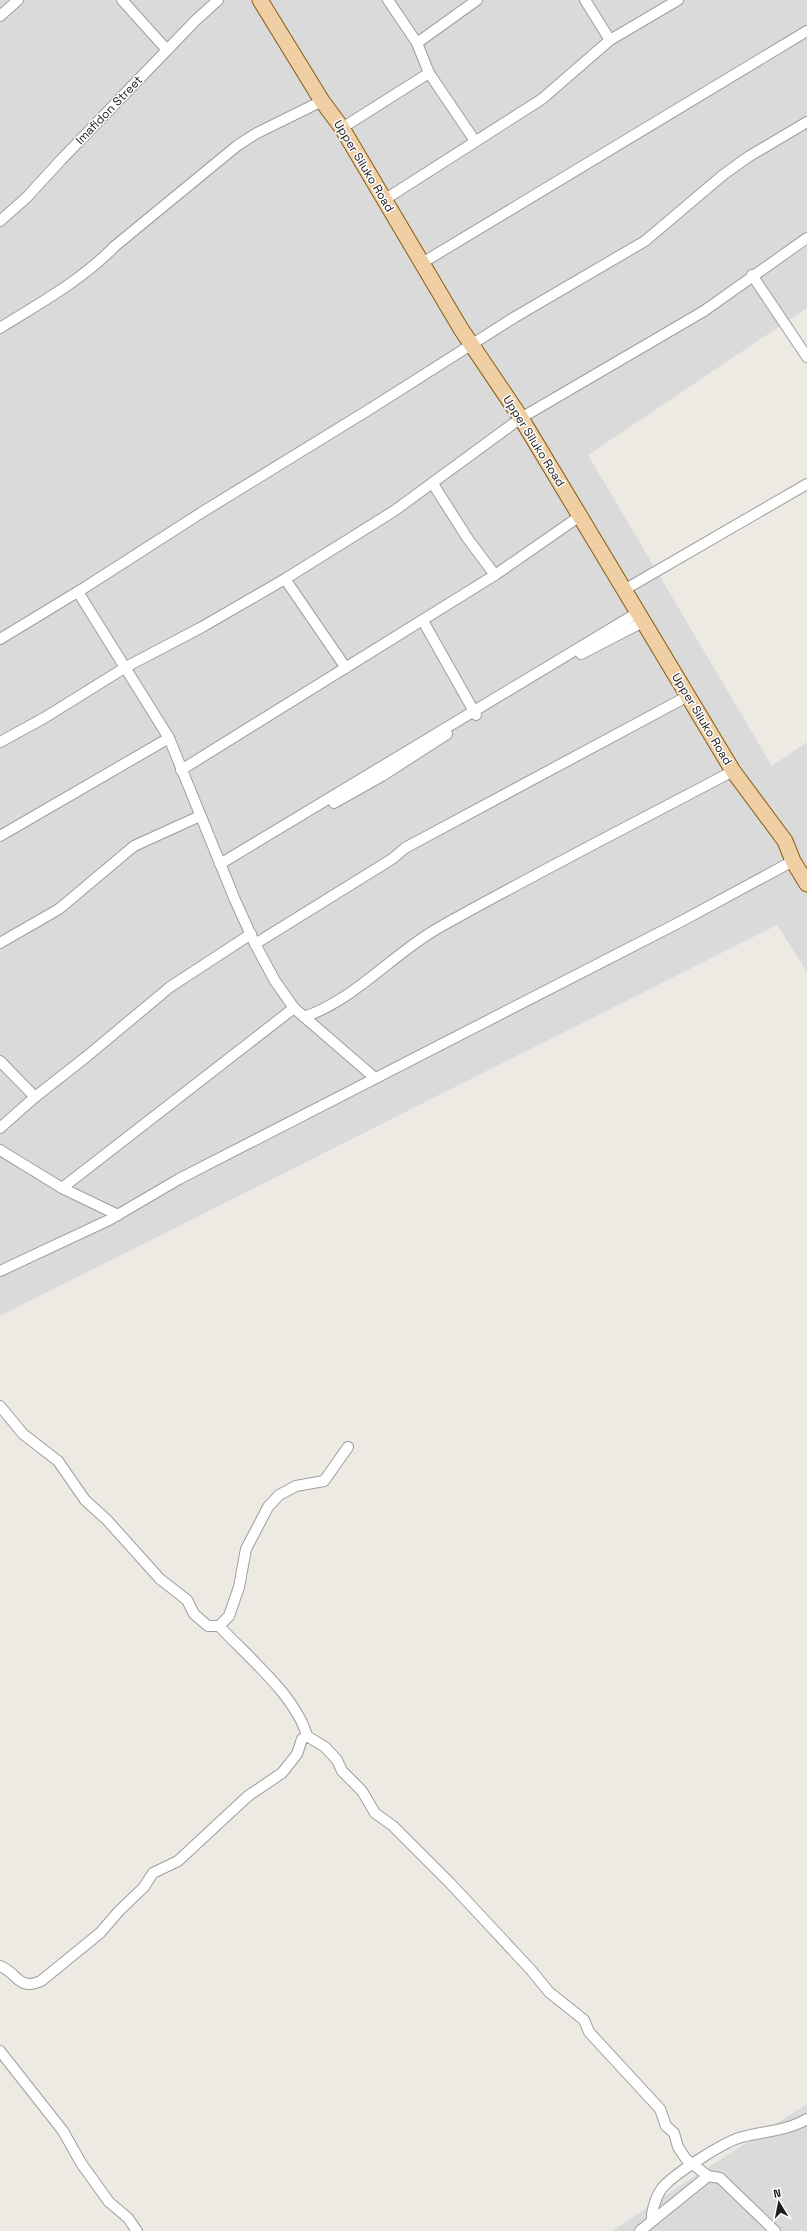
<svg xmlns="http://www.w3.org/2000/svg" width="807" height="2231" viewBox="0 0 807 2231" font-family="'Space Grotesk',sans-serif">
<rect width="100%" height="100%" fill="#edeae4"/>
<g fill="#dbdada">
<polygon points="0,0 807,0 807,308 588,455 772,766 807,742 807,972 777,925 0,1316"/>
<polygon points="807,2104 807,2231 612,2231 698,2174"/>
</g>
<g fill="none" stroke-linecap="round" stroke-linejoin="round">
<defs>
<g id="street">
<polyline points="122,0 167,50"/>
<polyline points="585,0 610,40"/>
<polyline points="0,16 18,0"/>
<polyline points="417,43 477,0"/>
<polyline points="429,73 475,141"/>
<polyline points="342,128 429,73 417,43 388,0"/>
<polyline points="384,200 542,99 610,40 678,0"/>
<polyline points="0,221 26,198 60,161 195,21 218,0"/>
<polyline points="422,263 807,31"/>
<polyline points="752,275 807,357"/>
<path d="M0 328C40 303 82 280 115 246L238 145 257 133 322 101"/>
<polyline points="433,484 468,539 495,575"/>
<polyline points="285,579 346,668"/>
<polyline points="624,590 807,484"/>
<polyline points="78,592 169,738 235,900 255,944 275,981 294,1008"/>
<polyline points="423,621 476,715"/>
<polyline points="0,639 84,588 204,511 370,409 515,317 645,241 723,175 748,157 807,122"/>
<polyline points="581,654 643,622"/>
<polyline points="0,742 44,718 126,667 202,627 285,579 394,511 521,418 704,311 807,238"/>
<polyline points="181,770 495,575 580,516"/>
<polyline points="334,803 382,776 447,734"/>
<polyline points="0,836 169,738"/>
<polyline points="220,864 637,613"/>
<polyline points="0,943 59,909 134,846 200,816"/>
<polyline points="255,944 392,859 405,848 688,696"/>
<path d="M304 1017C356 999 392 954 440 927 536 873 635 823 733 771"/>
<polyline points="0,1061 35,1097 86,1057 170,987 251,934"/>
<polyline points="0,1128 35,1097"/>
<polyline points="0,1150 62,1188 118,1215"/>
<polyline points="62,1188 294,1008 375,1078"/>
<polyline points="0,1271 109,1220 179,1179 680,922 793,861"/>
<polyline points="0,1406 23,1434 58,1461 85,1500 107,1520 160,1579 187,1600 194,1614 208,1626 219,1626 229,1616 239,1587 246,1549 268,1507 279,1495 296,1486 324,1481 348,1447"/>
<path d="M219 1626C247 1656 296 1696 307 1736"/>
<path d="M0 1966C18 1973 18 1991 41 1981L100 1933 119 1911 144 1887 153 1873 178 1861 248 1796 282 1773 297 1754 302 1739 307 1736 325 1747 337 1760 342 1771 362 1791 375 1813 393 1826 450 1883 531 1970 549 1992 584 2020 589 2032 660 2109 666 2126 674 2133 678 2147 686 2159 708 2176"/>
<polyline points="0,2051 63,2131 81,2163 109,2202 128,2218 137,2231"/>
<path d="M652 2220C651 2211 657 2193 664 2186 676 2173 725 2141 742 2137 764 2131 787 2131 807 2119"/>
<polyline points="640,2231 708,2176 720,2178 775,2231"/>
</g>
<polyline id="primary" points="260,0 322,101 342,128 461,329 521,418 733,771 785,841 793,861 807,884"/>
</defs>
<use href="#street" stroke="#9e9e9e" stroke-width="12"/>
<use href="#primary" stroke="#855d11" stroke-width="17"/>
<use href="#street" stroke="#fff" stroke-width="10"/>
<use href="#primary" stroke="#f1cfa5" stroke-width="15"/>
</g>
<g text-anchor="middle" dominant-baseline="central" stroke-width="3" stroke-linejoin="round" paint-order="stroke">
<g font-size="12" fill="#1d1d1d" stroke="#fff">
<text transform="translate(109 110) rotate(-46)">Imafidon Street</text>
<text transform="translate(364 166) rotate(59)">Upper Siluko Road</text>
<text transform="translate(534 441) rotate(58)">Upper Siluko Road</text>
<text transform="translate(702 719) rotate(59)">Upper Siluko Road</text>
</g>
</g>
<g transform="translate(779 2203) rotate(350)" stroke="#ffffff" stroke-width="3" paint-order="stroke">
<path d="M0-3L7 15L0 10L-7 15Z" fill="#1d1d1d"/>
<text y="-6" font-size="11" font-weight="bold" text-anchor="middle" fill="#1d1d1d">N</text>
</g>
</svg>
